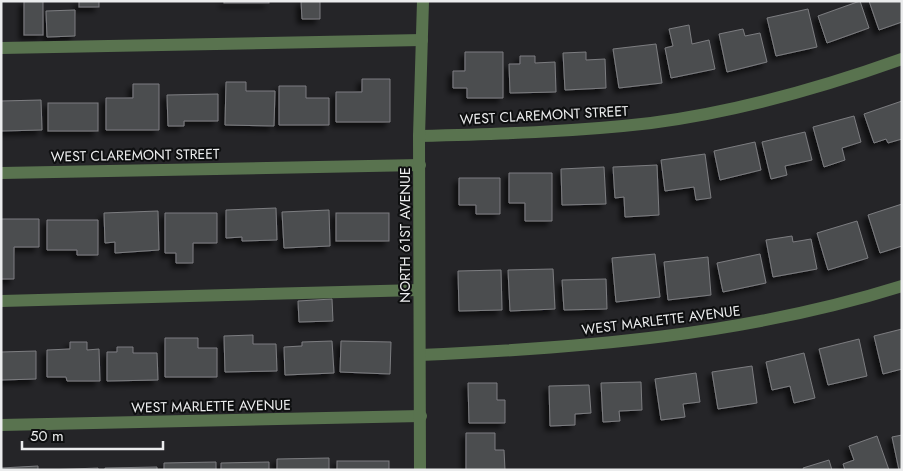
<svg xmlns="http://www.w3.org/2000/svg" width="903" height="471" viewBox="0 0 903 471" font-family="Jost,sans-serif">
<defs>
<filter id="shadow"><feDropShadow dx="-4.5" dy="4.5" stdDeviation="2.5" flood-color="#0009"/></filter>
</defs>
<rect width="100%" height="100%" fill="#252528"/>
<g fill="#4c4d50" stroke="#7c7d80" filter="url(#shadow)">
<rect x="24" y="1" width="19" height="34"/>
<rect x="79" y="1" width="20" height="6"/>
<rect x="224" y="1" width="45" height="2"/>
<polygon points="301,1 320,1 320,19 302,19"/>
<polygon points="860,1 869,28 827,43 818,16"/>
<polygon points="869,1 902,1 902,22 879,30"/>
<polygon points="808,9 817,47 776,56 767,18"/>
<polygon points="75,10 75,36 47,37 46,11"/>
<polygon points="689,25 692,44 709,40 715,69 671,78 665,48 673,46 669,29"/>
<polygon points="743,29 745,36 760,33 767,62 727,72 719,34"/>
<polygon points="656,44 662,83 619,88 613,49"/>
<polygon points="465,52 503,52 503,98 467,98 467,88 453,88 453,71 465,71"/>
<polygon points="586,52 586,60 605,59 606,88 565,90 563,53"/>
<polygon points="520,56 535,56 535,63 555,62 556,92 510,93 509,64 520,64"/>
<polygon points="362,79 390,79 390,122 336,122 336,92 362,92"/>
<polygon points="226,82 246,82 246,91 275,91 274,126 225,125"/>
<polygon points="133,84 159,84 159,130 106,130 106,98 133,98"/>
<polygon points="279,86 306,86 306,98 329,98 329,125 279,125"/>
<polygon points="218,94 218,121 184,121 184,126 168,126 167,95"/>
<polygon points="41,100 42,130 1,131 1,101"/>
<polygon points="902,101 902,139 888,143 886,139 874,143 864,114"/>
<rect x="48" y="103" width="50" height="28"/>
<polygon points="854,116 861,142 842,148 845,160 824,167 813,127"/>
<polygon points="805,132 812,160 785,166 787,175 771,179 762,142"/>
<polygon points="755,142 761,170 720,180 714,151"/>
<polygon points="705,154 711,198 696,200 694,187 665,191 661,160"/>
<polygon points="657,165 659,215 625,217 624,197 615,198 613,167"/>
<polygon points="604,167 606,204 562,205 561,169"/>
<polygon points="509,173 552,173 552,221 525,221 525,203 509,203"/>
<polygon points="459,178 500,178 500,214 476,214 476,205 459,205"/>
<polygon points="902,204 902,246 880,253 868,215"/>
<polygon points="276,208 277,240 242,241 242,237 226,238 226,210"/>
<polygon points="329,210 330,246 284,248 282,212"/>
<polygon points="158,211 159,250 115,253 115,242 105,243 104,213"/>
<polygon points="165,213 217,213 217,243 193,243 193,263 176,263 176,253 165,253"/>
<rect x="336" y="213" width="53" height="28"/>
<polygon points="1,219 39,219 39,247 14,247 14,279 1,279"/>
<polygon points="47,220 98,220 98,255 77,255 77,250 47,250"/>
<polygon points="857,221 868,258 828,270 817,233"/>
<polygon points="792,236 793,242 811,239 817,269 773,277 766,240"/>
<polygon points="655,254 660,297 616,302 612,258"/>
<polygon points="760,254 766,283 723,292 717,263"/>
<polygon points="708,257 711,295 668,300 664,262"/>
<polygon points="553,269 555,309 510,311 508,270"/>
<polygon points="501,270 502,310 459,311 458,271"/>
<polygon points="606,279 607,309 564,310 562,280"/>
<polygon points="332,299 333,321 299,322 298,301"/>
<polygon points="902,329 902,369 883,374 874,336"/>
<polygon points="253,335 253,344 276,344 277,371 225,372 224,336"/>
<polygon points="165,338 198,338 198,348 217,348 217,377 165,377"/>
<polygon points="859,339 867,376 828,385 819,349"/>
<polygon points="332,341 334,373 285,375 284,347 302,346 302,342"/>
<polygon points="341,341 391,342 390,374 340,372"/>
<polygon points="70,342 87,342 87,350 99,349 100,381 67,381 66,377 47,377 47,350 70,349"/>
<polygon points="117,347 133,347 133,353 157,353 158,380 107,381 107,352 117,352"/>
<polygon points="36,351 36,379 1,380 1,352"/>
<polygon points="804,353 815,398 794,403 790,386 772,390 766,362"/>
<polygon points="752,366 757,403 718,409 712,372"/>
<polygon points="696,373 700,402 683,404 685,417 661,420 655,379"/>
<polygon points="641,382 642,410 619,411 620,421 603,422 601,383"/>
<polygon points="468,383 497,383 497,400 505,400 505,423 469,423"/>
<polygon points="589,385 591,413 575,414 575,425 550,426 549,386"/>
<polygon points="466,433 495,433 495,450 504,450 505,470 466,470"/>
<polygon points="902,435 902,470 899,470 892,437"/>
<polygon points="877,436 889,470 845,470 843,464 854,460 849,446"/>
<polygon points="329,458 329,470 277,470 277,459"/>
<polygon points="829,460 832,470 804,470 803,468"/>
<rect x="337" y="461" width="52" height="9"/>
<polygon points="216,462 216,470 164,470 164,463"/>
<polygon points="269,462 269,470 221,470 221,463"/>
<polygon points="38,466 38,470 1,470 1,468"/>
<polygon points="157,467 157,470 105,470 105,468"/>
<polygon points="98,468 98,470 46,470"/>
</g>
<g fill="none" stroke-linecap="round" stroke-linejoin="round">
<g stroke="#59734f" stroke-width="12">
<polyline points="1,48 422,40"/>
<path d="M419 136C497 134 574 132 651 123 736 112 821 88 902 59"/>
<polyline points="1,173 420,165"/>
<polyline points="1,301 419,290"/>
<path d="M420 355C583 348 746 335 902 286"/>
<polyline points="1,425 421,416"/>
<polyline points="420,470 419,136 423,1"/>
</g>
</g>
<g text-anchor="middle" dominant-baseline="central" stroke-width="4" stroke-linejoin="round" paint-order="stroke">
<g font-size="14" fill="#ebeced" stroke="#0e0f10">
<text transform="translate(544 115) rotate(-3)">WEST CLAREMONT STREET</text>
<text transform="translate(135 155) rotate(-1)">WEST CLAREMONT STREET</text>
<text transform="translate(405 235) rotate(-90)">NORTH 61ST AVENUE</text>
<text transform="translate(661 320) rotate(-7)">WEST MARLETTE AVENUE</text>
<text transform="translate(211 406) rotate(-1)">WEST MARLETTE AVENUE</text>
</g>
</g>
<rect width="903" height="471" fill="none" stroke="#ebeced" stroke-width="5"/>
<path d="M22 441v8h141v-8" fill="none" stroke="#ebeced" stroke-width="2.5"/>
<text x="30" y="441" font-size="15" fill="#ebeced" stroke="#0e0f10" stroke-width="4" paint-order="stroke">50 m</text>
</svg>
